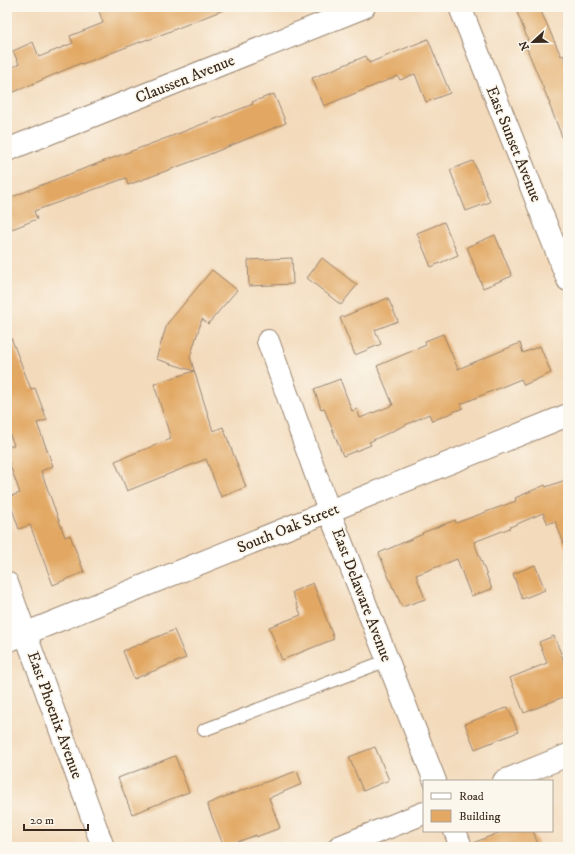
<svg xmlns="http://www.w3.org/2000/svg" width="575" height="854" viewBox="0 0 575 854" font-family="'IM FELL DW Pica',serif">
<rect width="100%" height="100%" fill="#fbf7ec"/>
<filter id="ink" filterUnits="userSpaceOnUse"><feTurbulence type="fractalNoise" baseFrequency=".025" numOctaves="2"/><feDisplacementMap in="SourceGraphic" scale="8" xChannelSelector="R" yChannelSelector="G"/><feConvolveMatrix kernelMatrix="1 2 1 2 8 2 1 2 1" color-interpolation-filters="sRGB"/></filter>
<filter id="wash" filterUnits="userSpaceOnUse"><feTurbulence type="fractalNoise" baseFrequency=".012" numOctaves="4" result="noise"/><feDisplacementMap in="SourceGraphic" scale="16" xChannelSelector="R" yChannelSelector="G"/><feGaussianBlur stdDeviation="0.9" result="paint"/><feColorMatrix in="noise" values="0 0 0 0 0 0 0 0 0 0 0 0 0 0 0 0 0 1.4 0 .05"/><feComposite in="paint" operator="in"/></filter>
<g filter="url(#wash)">
<rect width="100%" height="100%" fill="#f3dabb"/>
<g id="blocks">
<g fill="#e2a864">
<polygon points="110,7 228,7 228,8 148,40 148,39 82,64 81,63 7,95 7,70 19,64 13,51 33,42 39,57 73,43 70,36 103,23 99,11"/>
<polygon points="515,7 539,7 561,56 563,55 568,66 568,149 567,149 549,104 550,104 524,42 528,40"/>
<polygon points="428,39 450,93 426,102 415,74 400,80 398,76 324,106 312,78 366,56 369,63"/>
<polygon points="274,94 286,123 193,161 128,185 126,178 34,211 37,219 7,231 7,199 59,178 180,133 253,104 252,102"/>
<polygon points="473,161 490,202 466,211 450,170"/>
<polygon points="444,222 458,255 431,267 417,233"/>
<polygon points="495,235 512,276 483,288 467,247"/>
<polygon points="292,258 293,284 249,286 248,260"/>
<polygon points="322,258 357,285 341,305 307,278"/>
<polygon points="212,270 237,290 208,324 202,319 190,357 213,431 223,427 246,487 221,497 206,459 127,491 115,461 171,439 154,384 194,371 156,359 167,324"/>
<polygon points="388,298 398,321 375,330 381,344 355,355 340,318"/>
<polygon points="8,330 31,389 35,388 47,420 37,423 53,466 41,471 65,537 70,535 84,572 53,585 30,525 19,529 8,497 20,493 7,457 7,447 14,445 7,428 7,331"/>
<polygon points="443,334 458,369 520,343 523,353 540,346 551,373 524,385 521,379 461,404 463,408 432,421 429,414 369,442 371,445 343,456 324,408 321,409 314,389 340,379 352,411 357,409 360,418 393,405 377,366 426,345 425,341"/>
<polygon points="568,479 568,550 567,551 555,521 548,524 543,513 510,527 510,528 474,542 492,589 471,596 457,559 416,575 425,599 402,607 394,588 393,588 379,553 423,534 422,533 455,520 456,523 516,501 515,498 545,485 546,487"/>
<polygon points="535,565 545,590 522,599 513,574"/>
<polygon points="313,583 334,639 282,660 269,627 301,615 292,592"/>
<polygon points="174,630 186,658 134,679 123,651"/>
<polygon points="554,636 568,671 568,695 524,713 510,678 547,663 539,642"/>
<polygon points="508,707 518,732 475,749 465,724"/>
<polygon points="375,747 389,780 363,791 349,757"/>
<polygon points="175,756 189,792 132,814 118,778"/>
<polygon points="297,771 302,784 269,798 280,828 256,837 256,835 224,847 207,804 232,794"/>
<polygon points="503,831 533,831 539,847 473,847 473,843"/>
</g>
</g>
</g>
<g filter="url(#ink)">
<use href="#blocks" fill-opacity="0" stroke="#97826c" stroke-width="1"/>
<g fill="none" stroke-linecap="round" stroke-linejoin="round">
<defs>
<polyline id="service" points="204,730 388,660"/>
<g id="minor">
<polyline points="460,7 568,280"/>
<polyline points="7,150 364,7"/>
<polyline points="268,341 329,511 435,781"/>
<polyline points="7,583 103,847"/>
<polyline points="7,641 568,415"/>
<polyline points="504,781 568,755"/>
<polyline points="455,831 461,847"/>
<polyline points="339,847 424,813"/>
</g>
</defs>
<use href="#service" stroke="#97826c" stroke-width="14"/>
<use href="#minor" stroke="#97826c" stroke-width="24"/>
<use href="#service" stroke="#fff" stroke-width="12"/>
<use href="#minor" stroke="#fff" stroke-width="22"/>
</g>
</g>
<g text-anchor="middle" dominant-baseline="central" stroke-width="3.5" stroke-linejoin="round" paint-order="stroke">
<g font-size="16" fill="#3b2a1e" stroke="#fbf7ec">
<text transform="translate(185 79) rotate(-22)">Claussen Avenue</text>
<text transform="translate(514 144) rotate(68)">East Sunset Avenue</text>
<text transform="translate(288 528) rotate(-22)">South Oak Street</text>
<text transform="translate(362 595) rotate(69)">East Delaware Avenue</text>
<text transform="translate(55 715) rotate(70)">East Phoenix Avenue</text>
</g>
</g>
<rect width="575" height="854" fill="none" stroke="#fbf7ec" stroke-width="24"/>
<rect x="423" y="780" width="130" height="52" fill="#fbf7ec" stroke="#aea59a"/>
<rect x="431" y="793" width="20" height="6" fill="#ffffff" stroke="#aea59a"/>
<text x="459" y="800" font-size="12" fill="#3b2a1e">Road</text>
<rect x="431" y="810" width="20" height="12" fill="#e2a864" stroke="#aea59a"/>
<text x="459" y="820" font-size="12" fill="#3b2a1e">Building</text>
<g transform="translate(533 42) rotate(248)" stroke="#fbf7ec" stroke-width="3" paint-order="stroke">
<path d="M0-3L7 15L0 10L-7 15Z" fill="#3b2a1e"/>
<text y="-6" font-size="11" font-weight="bold" text-anchor="middle" fill="#3b2a1e">N</text>
</g>
<path d="M24 824v6h64v-6" fill="none" stroke="#3b2a1e" stroke-width="2"/>
<text x="30" y="824" font-size="12" fill="#3b2a1e" stroke="#fbf7ec" stroke-width="3" paint-order="stroke">20 m</text>
</svg>
